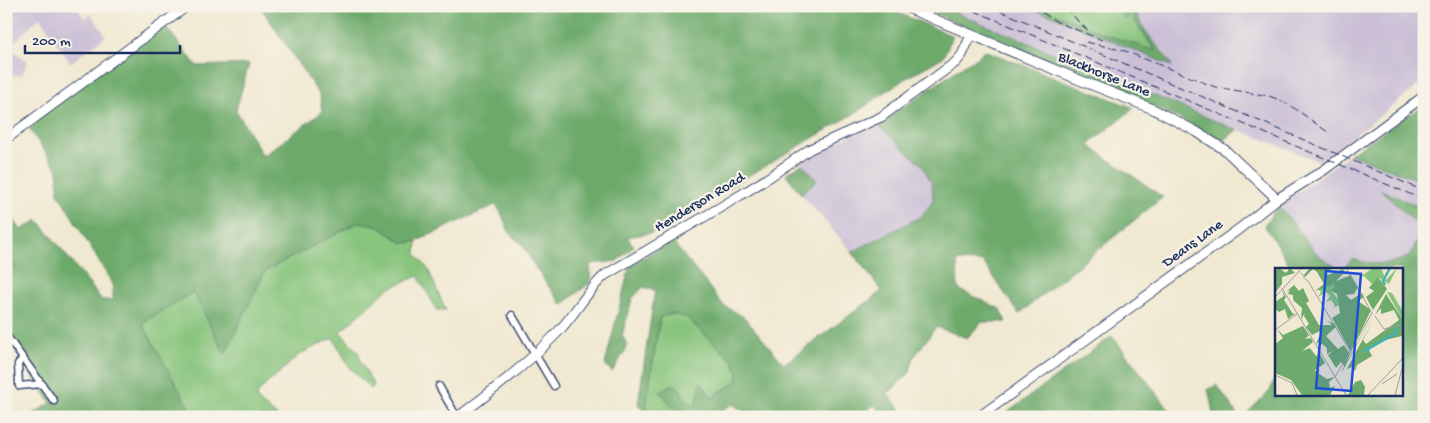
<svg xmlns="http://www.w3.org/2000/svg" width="1430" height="423" viewBox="0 0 1430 423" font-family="'Gochi Hand',sans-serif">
<rect width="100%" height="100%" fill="#f7f3e8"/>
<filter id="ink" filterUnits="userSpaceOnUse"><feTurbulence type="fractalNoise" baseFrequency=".02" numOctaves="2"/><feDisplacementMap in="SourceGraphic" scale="10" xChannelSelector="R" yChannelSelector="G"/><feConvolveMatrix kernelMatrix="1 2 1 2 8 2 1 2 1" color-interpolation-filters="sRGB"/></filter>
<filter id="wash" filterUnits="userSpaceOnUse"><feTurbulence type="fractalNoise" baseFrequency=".0096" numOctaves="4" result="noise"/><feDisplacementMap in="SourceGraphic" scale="20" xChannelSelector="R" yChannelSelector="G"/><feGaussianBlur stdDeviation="1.12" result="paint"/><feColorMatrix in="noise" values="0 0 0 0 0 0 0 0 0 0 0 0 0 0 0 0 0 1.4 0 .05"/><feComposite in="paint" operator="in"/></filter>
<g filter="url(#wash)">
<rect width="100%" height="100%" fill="#f0e8d0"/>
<g fill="#cabfd6">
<polygon points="6,6 77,6 84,19 91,14 106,36 70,63 40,17 8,48 28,61 22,75 6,76"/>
<polygon points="940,6 1017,6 1051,15 1121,45 1167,56 1142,27 1136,13 1137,6 1424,6 1424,81 1321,162 1198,114 1071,60"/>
<polygon points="878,125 922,165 932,184 933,202 922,216 852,252 801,194 816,180 802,164 802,159 828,145 871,126"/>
<polygon points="1350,154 1424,182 1424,209 1383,191 1417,224 1417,241 1410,256 1401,260 1378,264 1352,259 1343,269 1339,269 1317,254 1279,206"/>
</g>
<g fill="#87c47b" stroke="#517a6c">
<polygon points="1037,6 1126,6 1121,16 1135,8 1134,20 1156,52 1104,34"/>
<polygon points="359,221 376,225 403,243 417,241 416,254 428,269 446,311 437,310 418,276 389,288 340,332 358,352 361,362 374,386 371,389 351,369 333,338 300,354 260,390 256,398 278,417 194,417 142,323 193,292 225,353 265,271"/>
<polygon points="672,314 686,317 733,361 738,373 737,381 711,398 701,383 696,406 686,400 679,388 677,411 673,417 654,417 646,406 660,317"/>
</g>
<g fill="#6daa6b" stroke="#446c64">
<path d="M260 6H324L328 11 334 6H882L953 36 943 57 898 83 857 112 806 142 651 233 627 237 634 246 617 261 590 264 591 282 562 305 537 270 522 244C518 240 513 238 510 233 504 224 504 213 495 205L417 241 404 243 376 225 359 222 265 271 225 354 193 292 142 323 194 417H28L51 403 6 337V208L21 230 38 220 102 300H113V285L58 193V170L25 123 162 22 197 66 249 64 236 110 263 156 322 112 320 96Z"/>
<polygon points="917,6 940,6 1237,130 1222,142 1183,120"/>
<path d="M1017 6H1037L1104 34 1156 51 1134 20 1135 9 1127 19 1121 16 1126 6H1137C1135 27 1162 47 1172 66L1051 15Z"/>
<polygon points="984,50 1134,108 1088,145 1163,197 1019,314 983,262 957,261 958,289 1000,309 1006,322 982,322 967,338 936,327 914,357 909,374 887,394 907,417 887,417 874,405 860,417 808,417 792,407 786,417 753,417 732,404 714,417 673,417 677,411 660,392 666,388 673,384 679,388 686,400 696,406 701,382 712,398 737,381 738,373 733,361 686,317 672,314 660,317 646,406 654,417 648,417 638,404 655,290 643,287 632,299 622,336 627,342 625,351 612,372 605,364 630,265 672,241 724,306 744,317 784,364 882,291 852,252 922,216 933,201 932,184 922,165 878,125 967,63 977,58"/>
<polygon points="1424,105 1424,182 1350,154"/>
<polygon points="802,164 817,180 801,194 786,174"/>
<path d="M1381 190 1424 209V417H1243L1270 391 1276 374V394H1401V269H1343L1352 259C1373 265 1390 266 1410 256L1417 241V224Z"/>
<polygon points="1279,206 1317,254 1339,269 1292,269 1264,225"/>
<polygon points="1112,336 1175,417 1011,417 1008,412"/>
<polygon points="1217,385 1239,417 1215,417 1213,413 1208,389"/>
</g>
</g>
<g filter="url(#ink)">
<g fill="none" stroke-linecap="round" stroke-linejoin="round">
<defs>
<g id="street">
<polyline points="512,315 554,386"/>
<polyline points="6,335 54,401"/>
<polyline points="23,358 18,364 19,386 42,384"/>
<polyline points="439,386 457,417"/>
</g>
<g id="secondary">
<polyline points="903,6 1082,81 1153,109 1197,132 1225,150 1277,199"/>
<polyline points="6,139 187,6"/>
<path d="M458 417C492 391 526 365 556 334 574 316 586 292 605 275L726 204 765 180 810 149 881 117 956 62 962 55 971 35"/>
<polyline points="979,417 1239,229 1277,199 1324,170 1424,96"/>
</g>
</defs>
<use href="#street" stroke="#3b4b6f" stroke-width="9"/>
<use href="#secondary" stroke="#3b4b6f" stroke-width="11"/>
<use href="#street" stroke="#fff" stroke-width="6"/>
<use href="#secondary" stroke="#fff" stroke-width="9"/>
<g stroke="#1b2f5e" stroke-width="1" stroke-dasharray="8 4" stroke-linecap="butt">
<polyline points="963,6 1424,200"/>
<polyline points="989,6 1424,191"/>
<polyline points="1032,6 1057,22 1102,40"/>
<path d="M1067 6C1073 17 1081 25 1090 32"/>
<polyline points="1086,42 1125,51 1215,87 1269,96 1280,100 1297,110 1329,133"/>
</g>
</g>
</g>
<g text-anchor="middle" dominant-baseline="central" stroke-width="4.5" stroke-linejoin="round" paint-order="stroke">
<g font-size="15" fill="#1b2f5e" stroke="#f7f3e8">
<text transform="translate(1104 75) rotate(22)">Blackhorse Lane</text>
<text transform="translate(700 203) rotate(-31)">Henderson Road</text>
<text transform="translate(1193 244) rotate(-36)">Deans Lane</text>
</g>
</g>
<g transform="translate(1275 268)">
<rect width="128" height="128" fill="#f0e8d0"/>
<path d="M98 0H106L111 12 122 0 114 16 104 10 98 17 89 8 85 9ZM58 15 61 20 56 22 65 34 63 38 57 40 60 38 56 32 51 34 55 28 51 24 43 29 46 24 43 21ZM112 24 117 25 127 42V51Z" fill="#87c47b"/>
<path d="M4 0 11 5 15 0 20 5 7 9V16L0 25V3ZM35 0H58L51 4 53 7 68 1 70 4 61 13 76 7 83 19 79 26 71 27 76 32 87 25 89 29 83 33 96 42 76 84 57 50 65 45 62 26 55 22 60 20 59 16 40 23 49 16 42 4 38 1 30 9 24 4 29 7ZM103 9 112 21 98 42 91 29 99 23 94 20ZM19 17 24 23 28 20 34 33 31 35 44 57H57L52 53 60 56 61 59 51 68 63 81 69 77 75 86 70 97 100 43 66 106 69 98 66 94 61 100 53 87 58 83 52 86V80L47 76 43 77 46 73 41 76 47 62 37 67 31 59 34 56 29 48 30 45 26 51 27 40 18 32V27L13 26 15 22 11 24ZM7 22 11 29 9 32 18 46 21 45 13 51 10 41 4 44 0 41V34L9 28ZM111 26 127 51V68L106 73 94 82 97 88 82 97 80 103 77 99 72 101 98 52 88 72 91 76 124 52 119 42 106 46V40L100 47ZM28 58 34 67 30 71 36 70 38 74 27 83 35 80 41 88 45 86 50 95 39 103 45 102 43 105 52 111 60 109 54 114 55 120 60 118 55 127H27L16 112 0 105V76L8 70 2 61 8 67ZM86 112 90 119 89 127H72L69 123 73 127 80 114Z" fill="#6daa6b"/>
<path fill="none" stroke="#41b2b9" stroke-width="2.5" d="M110 17 108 13 115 0M88 84 121 65V59"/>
<path fill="none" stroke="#9b9ea2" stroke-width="1" d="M28 9 33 13 76 85M7 20 71 127M0 29 27 0M100 48 109 61 128 56M0 62 22 46M0 107 17 115 22 127M60 109 97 45 71 0M107 116 122 106M93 127 128 90M120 127 128 97"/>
<path fill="#1d4ed8" fill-opacity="0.15" stroke="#1d4ed8" stroke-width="2.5" d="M51 3 86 6 76 123 41 120Z"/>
<rect width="128" height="128" fill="none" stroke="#1b2f5e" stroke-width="2.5"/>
</g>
<rect width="1430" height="423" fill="none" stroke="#f7f3e8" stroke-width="25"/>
<path d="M25 45v8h155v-8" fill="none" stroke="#1b2f5e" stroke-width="2.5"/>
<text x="32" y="45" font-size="15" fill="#1b2f5e" stroke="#f7f3e8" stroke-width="4" paint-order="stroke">200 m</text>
</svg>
